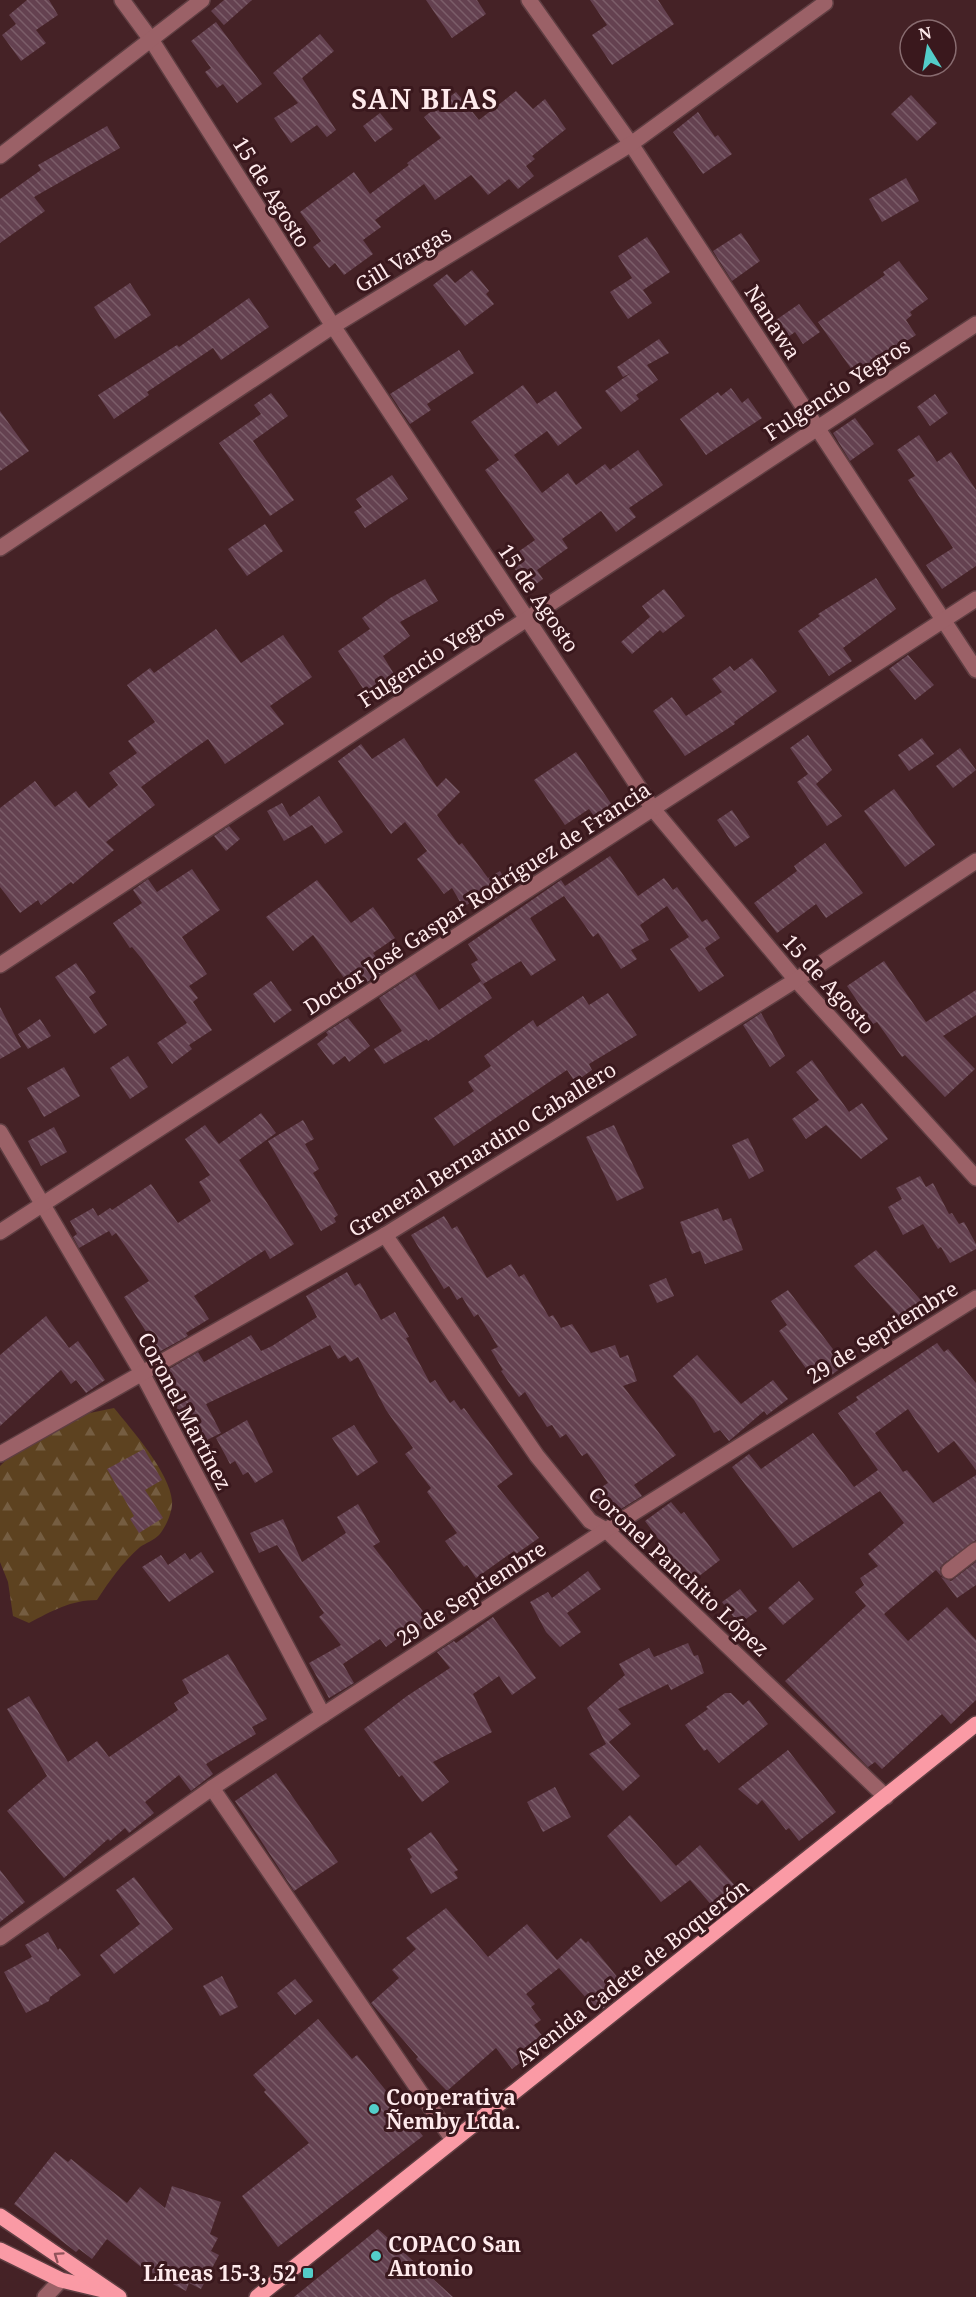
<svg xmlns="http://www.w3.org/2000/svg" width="976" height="2297" viewBox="0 0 976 2297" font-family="'Noto Serif',serif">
<defs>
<pattern id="forest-firs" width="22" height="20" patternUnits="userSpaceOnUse" patternTransform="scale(1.5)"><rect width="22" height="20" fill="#5d4220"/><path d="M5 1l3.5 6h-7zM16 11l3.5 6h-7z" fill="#755d41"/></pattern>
<pattern id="building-back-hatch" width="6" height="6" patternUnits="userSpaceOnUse" patternTransform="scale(1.5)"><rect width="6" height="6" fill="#644150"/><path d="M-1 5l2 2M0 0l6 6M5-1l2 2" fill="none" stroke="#7b5d69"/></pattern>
</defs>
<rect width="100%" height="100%" fill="#452226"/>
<path fill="url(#forest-firs)" d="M114 1408C132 1430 170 1473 172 1501 173 1511 166 1527 159 1535 154 1540 146 1543 140 1547 122 1563 110 1580 97 1600 71 1600 52 1611 29 1623L13 1616 8 1582 0 1562V1466L39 1428 56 1420Z"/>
<g fill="url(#building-back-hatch)">
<polygon points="27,0 49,0 58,15 36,30 46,43 21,61 2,35 16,24 9,15"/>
<polygon points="224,0 252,0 224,25 211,11"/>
<polygon points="426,0 477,0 486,14 452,38"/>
<polygon points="590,0 658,0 674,24 612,65 592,35 607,25"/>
<polygon points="216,22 262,84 237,103 223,84 217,88 205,72 211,68 191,41"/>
<polygon points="320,34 334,51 302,78 336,130 327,137 317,125 291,143 274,118 298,103 273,73"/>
<polygon points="516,91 533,109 545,99 566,129 532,156 535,159 526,166 534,176 518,189 509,179 488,195 471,175 435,200 424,184 375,220 381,227 363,240 373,254 344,275 335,263 329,268 313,247 321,241 300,212 354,172 370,194 409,165 407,163 441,138 424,117 456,92 479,120"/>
<polygon points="911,95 937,123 917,141 891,114"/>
<polygon points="698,112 715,137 718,135 732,154 703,174 673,132"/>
<polygon points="380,113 393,129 375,142 363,126"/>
<polygon points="107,126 120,148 34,197 45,211 0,243 0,199 41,170 38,165"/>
<polygon points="906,178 919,201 882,222 869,199"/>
<polygon points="741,233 760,261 732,281 713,251"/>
<polygon points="647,237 670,272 643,290 652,303 628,319 610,292 632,278 618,256"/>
<polygon points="899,261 928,299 910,312 912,315 906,320 916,335 855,374 818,322 885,275 883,272"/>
<polygon points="472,270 489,291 486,294 494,304 465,326 433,285 447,274 455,283"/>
<polygon points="130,283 151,315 115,339 94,307"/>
<polygon points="249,298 269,327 221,360 213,348 147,392 149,395 114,419 98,395 177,345 179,347"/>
<polygon points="799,304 820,332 803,344 795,332 788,337 776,320"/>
<polygon points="659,339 669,353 647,365 658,380 636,395 639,399 621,412 605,391 631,373 623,377 617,367"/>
<polygon points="459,350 474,373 427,404 431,410 410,424 390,394"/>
<polygon points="523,385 537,404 556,391 582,428 558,446 547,431 514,455 542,493 568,473 576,485 605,464 610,470 638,450 663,485 629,508 636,517 616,532 601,511 562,539 568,548 537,570 543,579 529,589 508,559 535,540 485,470 499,460 471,422"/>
<polygon points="731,388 742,403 748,398 762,418 706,455 680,419 718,392 721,396"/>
<polygon points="271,393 288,416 253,441 294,500 270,516 219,443 261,414 254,405"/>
<polygon points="935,394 948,413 930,426 917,407"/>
<polygon points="0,411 29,451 0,471"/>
<polygon points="855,418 874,444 850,461 833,433"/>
<polygon points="919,435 937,462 951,452 976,490 976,566 942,589 926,565 953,548 908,480 915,476 897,450"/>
<polygon points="392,475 408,499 365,528 354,512 362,507 356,499"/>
<polygon points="265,524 283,551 247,576 228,549"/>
<polygon points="876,578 896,609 843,648 852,661 829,676 798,631 820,616 818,614"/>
<polygon points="425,579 438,601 400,622 410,636 383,656 394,674 366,693 338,651 370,629 362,618 390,598"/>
<polygon points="664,589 685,616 663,633 660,630 632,654 621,642 650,617 642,606"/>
<polygon points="216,629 241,663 283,635 312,677 270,706 284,724 225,764 208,739 175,762 141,787 155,805 106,842 114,850 73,884 71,882 41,905 38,900 20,913 0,887 0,808 35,781 55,807 76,791 89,808 118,785 109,773 137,753 128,741 155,722 127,685 150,668 154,673"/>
<polygon points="908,655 934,685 915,700 889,669"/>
<polygon points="752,658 777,691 734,722 735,724 685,756 653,711 672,697 686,716 722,692 712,679 730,666 734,671"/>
<polygon points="808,735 832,770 816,784 842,816 827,826 797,782 808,774 790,748"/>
<polygon points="404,738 437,787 446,778 460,792 437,815 459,845 462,843 488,878 500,871 510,889 486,905 481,897 463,907 452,888 444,894 417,859 427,851 405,822 391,834 338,761 361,744 372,759"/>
<polygon points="922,738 934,754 909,771 898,755"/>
<polygon points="960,748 976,770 953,788 936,766"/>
<polygon points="576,752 612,805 594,816 589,809 565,825 534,780"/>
<polygon points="894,789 935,845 905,867 864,811"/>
<polygon points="319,796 343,832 325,844 312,825 284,841 267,811 282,803 290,817"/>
<polygon points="732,810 750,837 735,847 717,820"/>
<polygon points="229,826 240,839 226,851 214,836"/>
<polygon points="825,843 863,893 826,918 816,904 777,933 754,903 797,871 794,866"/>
<polygon points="610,856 638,896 664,878 673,890 677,887 702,922 707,919 720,938 705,948 724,976 699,992 670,949 689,937 667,906 640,925 649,940 631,950 637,959 621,969 598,933 593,937 564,896 530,918 556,960 531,976 521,961 483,984 471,964 478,960 468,944 561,880 565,886"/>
<polygon points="192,869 220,910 182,937 207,974 189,986 198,998 193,1002 212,1030 189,1045 192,1049 172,1064 157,1043 187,1023 142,959 132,947 130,948 113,923 142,903 133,890 148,879 157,892"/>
<polygon points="317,880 351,923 373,907 395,938 373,953 386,970 367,982 363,976 350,986 313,935 293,951 266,917"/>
<polygon points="884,961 926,1022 976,990 976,1015 943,1036 975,1069 945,1097 905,1055 902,1057 877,1022 873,1024 847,986"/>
<polygon points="76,963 96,992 89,997 107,1025 94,1034 55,977"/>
<polygon points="415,974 439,1010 481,981 492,998 428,1041 427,1039 384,1064 374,1049 402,1031 379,998"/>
<polygon points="271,981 292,1010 274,1023 253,994"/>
<polygon points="608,993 637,1035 589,1064 592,1070 575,1082 567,1070 454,1146 434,1118 474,1091 468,1082 491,1066 484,1056 533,1020 537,1027 583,996 589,1005"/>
<polygon points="0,1007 21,1047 0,1059"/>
<polygon points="761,1013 785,1056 770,1067 743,1025"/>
<polygon points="348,1018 370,1046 349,1062 345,1056 333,1065 317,1044 328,1035 326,1032"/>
<polygon points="40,1019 51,1036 28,1049 18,1034"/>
<polygon points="128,1056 148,1087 130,1099 110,1068"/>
<polygon points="812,1060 849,1112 862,1103 888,1139 861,1159 826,1125 806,1139 792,1119 819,1100 796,1072"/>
<polygon points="64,1067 80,1096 44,1117 27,1088"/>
<polygon points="261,1113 276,1133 239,1160 294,1244 270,1259 265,1250 194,1296 209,1319 186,1333 188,1336 159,1352 124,1297 149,1281 116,1233 112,1236 109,1231 79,1248 73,1237 77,1234 70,1221 93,1208 98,1216 110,1208 112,1210 151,1184 178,1223 211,1201 199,1182 210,1175 185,1139 205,1125 219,1144"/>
<polygon points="303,1120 314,1139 305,1144 319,1169 313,1173 338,1215 334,1218 336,1222 321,1231 268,1141"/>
<polygon points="614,1125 644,1188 617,1201 586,1137"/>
<polygon points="54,1127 67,1152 41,1166 28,1141"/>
<polygon points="748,1138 764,1171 749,1179 732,1145"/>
<polygon points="920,1176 926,1187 933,1183 949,1214 952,1213 959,1224 964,1222 976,1244 976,1249 950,1263 941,1247 938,1249 923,1224 903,1235 888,1207 902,1199 896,1188"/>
<polygon points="718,1208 723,1221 731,1218 743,1250 705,1264 700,1251 692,1254 680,1222"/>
<polygon points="444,1216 452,1229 457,1226 487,1278 511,1264 519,1277 524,1274 549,1317 553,1315 561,1328 572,1324 591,1353 615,1345 620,1358 628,1355 637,1381 623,1386 676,1455 634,1485 642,1496 608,1517 592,1493 608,1483 587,1453 582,1456 566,1434 560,1438 552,1425 547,1427 525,1392 519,1397 501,1371 503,1370 491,1350 498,1347 478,1314 474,1317 462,1297 457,1300 449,1286 444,1289 411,1235"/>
<polygon points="876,1250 925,1305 905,1323 854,1266"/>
<polygon points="347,1272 355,1286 360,1283 381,1320 395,1312 409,1337 406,1338 430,1383 435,1380 450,1403 454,1400 461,1410 464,1408 513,1474 497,1486 539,1538 516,1554 514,1551 476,1578 467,1565 464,1567 445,1541 457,1533 427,1492 431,1488 405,1454 413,1448 386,1410 358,1357 350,1362 345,1355 338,1359 330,1345 206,1404 221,1433 195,1446 188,1426 157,1376 198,1352 204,1362 251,1335 261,1351 272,1346 317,1317 306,1296"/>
<polygon points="666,1278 674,1296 657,1303 649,1285"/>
<polygon points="788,1290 845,1365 818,1385 779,1331 787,1325 771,1301"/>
<polygon points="46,1316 69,1348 78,1341 105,1380 86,1393 76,1380 71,1384 61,1370 0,1426 0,1355"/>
<polygon points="937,1343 944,1352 948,1349 976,1383 976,1470 954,1441 938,1453 908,1409 875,1433 903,1472 907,1470 933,1503 976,1475 976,1540 943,1564 940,1568 941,1576 936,1570 884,1614 908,1641 947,1607 976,1640 976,1700 951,1724 942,1714 882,1769 875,1762 868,1767 785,1681 866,1606 855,1592 864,1585 860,1578 878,1566 868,1554 904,1523 880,1491 793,1548 732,1467 749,1454 761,1469 813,1433 854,1487 878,1470 838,1413 858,1400 856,1397"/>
<polygon points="697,1355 741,1404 773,1380 788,1399 767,1415 764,1411 729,1441 720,1430 714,1433 694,1400 673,1376"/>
<polygon points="247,1420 273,1472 255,1483 248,1472 243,1475 235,1461 230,1464 216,1438"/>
<polygon points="354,1425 378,1462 357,1476 332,1438"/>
<polygon points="144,1449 162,1480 145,1490 163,1518 139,1533 130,1519 134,1516 107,1469"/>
<polygon points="671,1502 681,1514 684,1512 720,1560 694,1580 684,1567 681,1569 645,1521"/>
<polygon points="358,1504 380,1542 373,1546 431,1622 409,1638 405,1633 386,1647 380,1639 343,1664 354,1683 329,1698 309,1663 341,1645 319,1617 324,1613 277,1545 259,1553 250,1533 283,1519 302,1562 346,1533 337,1517"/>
<polygon points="201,1552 214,1572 169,1602 142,1567 161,1555 168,1565 185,1553 190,1560"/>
<polygon points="976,1562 976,1585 957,1598 941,1577 951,1581"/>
<polygon points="588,1571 601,1589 567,1613 581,1632 560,1647 546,1632 530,1602 548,1592 552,1598"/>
<polygon points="799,1581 814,1599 783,1625 768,1608"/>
<polygon points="740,1589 757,1611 739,1624 722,1602"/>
<polygon points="493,1617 536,1678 512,1695 499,1676 473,1694 492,1732 433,1762 449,1782 422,1802 402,1775 399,1777 364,1729 407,1696 450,1668 437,1652 454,1641 456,1643"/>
<polygon points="688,1643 694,1656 698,1655 704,1673 671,1690 668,1684 618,1709 631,1724 609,1742 640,1776 623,1791 589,1754 606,1744 587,1708 625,1675 619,1664 649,1648 654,1657"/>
<polygon points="228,1654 267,1719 252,1727 256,1734 206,1764 213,1774 191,1791 179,1775 145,1802 154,1813 129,1833 125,1828 110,1841 108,1839 64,1878 7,1811 47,1776 7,1709 29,1696 68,1762 97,1741 109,1757 178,1710 174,1703 189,1693 182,1680"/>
<polygon points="725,1693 731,1693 743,1705 749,1700 768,1724 719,1763 707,1749 704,1751 685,1725 708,1709 706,1707"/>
<polygon points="788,1750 836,1812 799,1841 789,1828 786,1830 762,1800 757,1805 738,1789"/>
<polygon points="276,1773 338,1862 294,1891 235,1801"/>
<polygon points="555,1787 571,1817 543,1832 527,1802"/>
<polygon points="630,1815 676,1866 700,1845 743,1895 719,1914 690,1880 661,1902 607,1836"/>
<polygon points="431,1832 458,1870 454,1872 458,1878 431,1894 410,1859 412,1857 407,1849"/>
<polygon points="0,1870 25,1902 0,1922"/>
<polygon points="134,1877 173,1929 114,1974 100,1955 140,1924 116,1890"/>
<polygon points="446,1908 488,1957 527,1924 557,1960 581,1938 586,1943 588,1941 627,1989 599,2012 559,1968 526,1994 535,2004 531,2007 541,2020 534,2025 547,2042 512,2069 496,2048 447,2091 416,2059 418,2057 371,2003 399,1978 392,1970 416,1949 406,1938"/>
<polygon points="48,1932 58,1950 60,1948 81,1975 50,1997 49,2001 26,2013 4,1972 32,1957 25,1945"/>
<polygon points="222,1976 238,2007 220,2016 203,1986"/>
<polygon points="295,1979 313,2001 295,2015 277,1993"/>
<polygon points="318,2019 352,2059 357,2055 423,2136 278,2247 242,2196 309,2143 264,2092 266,2090 253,2075"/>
<polygon points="55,2152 68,2162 71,2159 127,2203 140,2187 165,2208 172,2186 221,2202 210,2234 218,2238 211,2251 219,2255 201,2289 189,2283 186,2291 141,2267 107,2239 92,2259 79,2249 76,2252 14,2204"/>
<polygon points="378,2229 453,2297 294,2297"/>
</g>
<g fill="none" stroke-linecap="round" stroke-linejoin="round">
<defs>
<g id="minor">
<polyline points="122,0 152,41 333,326 653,809 796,980 976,1178"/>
<polyline points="529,0 631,144 976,670"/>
<polyline points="0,156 202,0"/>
<polyline points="0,548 333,326 631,144 825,3"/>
<polyline points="0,965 976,324"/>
<polyline points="0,1132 142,1373 323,1715"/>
<polyline points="0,1232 976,599"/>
<polyline points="385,1235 537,1456 590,1521 606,1530 886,1797"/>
<polyline points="0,1454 385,1235 796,980 976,861"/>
<polyline points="949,1571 976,1550"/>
<polyline points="212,1788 453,2140"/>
<polyline points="0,1938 212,1788 323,1715 606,1530 976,1298"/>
<polyline points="45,2297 61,2280"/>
</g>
<g id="major">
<polyline points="0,2216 119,2297"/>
<polyline points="0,2250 61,2280 103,2290"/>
<polyline points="257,2297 976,1724"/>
</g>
</defs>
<use href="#minor" stroke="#5f3e42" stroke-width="18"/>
<use href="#major" stroke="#5f3e42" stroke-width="18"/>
<use href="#minor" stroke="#9b6167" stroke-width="15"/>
<use href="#major" stroke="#fa9aa5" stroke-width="15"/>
</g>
<defs><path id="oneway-chevron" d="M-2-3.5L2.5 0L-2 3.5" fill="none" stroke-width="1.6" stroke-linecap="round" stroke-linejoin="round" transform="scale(1.5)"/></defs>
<use stroke="#90525a" href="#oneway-chevron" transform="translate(58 2256) rotate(-145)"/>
<g fill="#53cdc9" stroke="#3a181d" stroke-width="2">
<circle cx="374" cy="2109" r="6"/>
<circle cx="376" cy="2256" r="6"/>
<rect x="302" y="2267" width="12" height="12" rx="3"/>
</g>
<g text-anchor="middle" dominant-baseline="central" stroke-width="6" stroke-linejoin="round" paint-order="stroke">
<g font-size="21" fill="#feeaec" stroke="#3a181d">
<text transform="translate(272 192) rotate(58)">15 de Agosto</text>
<text transform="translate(403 259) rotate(-31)">Gill Vargas</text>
<text transform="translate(773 322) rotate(57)">Nanawa</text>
<text transform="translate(837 389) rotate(-33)">Fulgencio Yegros</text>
<text transform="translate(539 598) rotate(56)">15 de Agosto</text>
<text transform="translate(431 656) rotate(-33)">Fulgencio Yegros</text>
<text transform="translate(477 898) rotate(-33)">Doctor José Gaspar Rodríguez de Francia</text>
<text transform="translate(829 984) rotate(48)">15 de Agosto</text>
<text transform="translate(482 1149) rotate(-32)">Greneral Bernardino Caballero</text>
<text transform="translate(882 1332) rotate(-32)">29 de Septiembre</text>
<text transform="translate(185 1411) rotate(62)">Coronel Martínez</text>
<text transform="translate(679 1571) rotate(43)">Coronel Panchito López</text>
<text transform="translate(471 1593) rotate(-33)">29 de Septiembre</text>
<text transform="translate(632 1972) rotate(-38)">Avenida Cadete de Boquerón</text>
</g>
<g font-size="21" font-weight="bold" fill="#feeaec" stroke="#3a181d" text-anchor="start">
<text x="386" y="2097">Cooperativa<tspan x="386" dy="24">Ñemby Ltda.</tspan></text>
<text x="388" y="2244">COPACO San<tspan x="388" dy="24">Antonio</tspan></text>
<text x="296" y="2273" text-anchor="end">Líneas 15-3, 52</text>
</g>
<g font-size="27" font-weight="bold" letter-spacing="1.5" fill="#feeaec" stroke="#3a181d">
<text x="425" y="98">SAN BLAS</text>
</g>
</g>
<g transform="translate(928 48) rotate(349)"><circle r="28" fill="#3a181d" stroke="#886c70" stroke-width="1.5"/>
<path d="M0-4.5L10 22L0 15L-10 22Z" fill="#53cdc9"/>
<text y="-9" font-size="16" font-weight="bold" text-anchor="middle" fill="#feeaec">N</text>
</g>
</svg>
